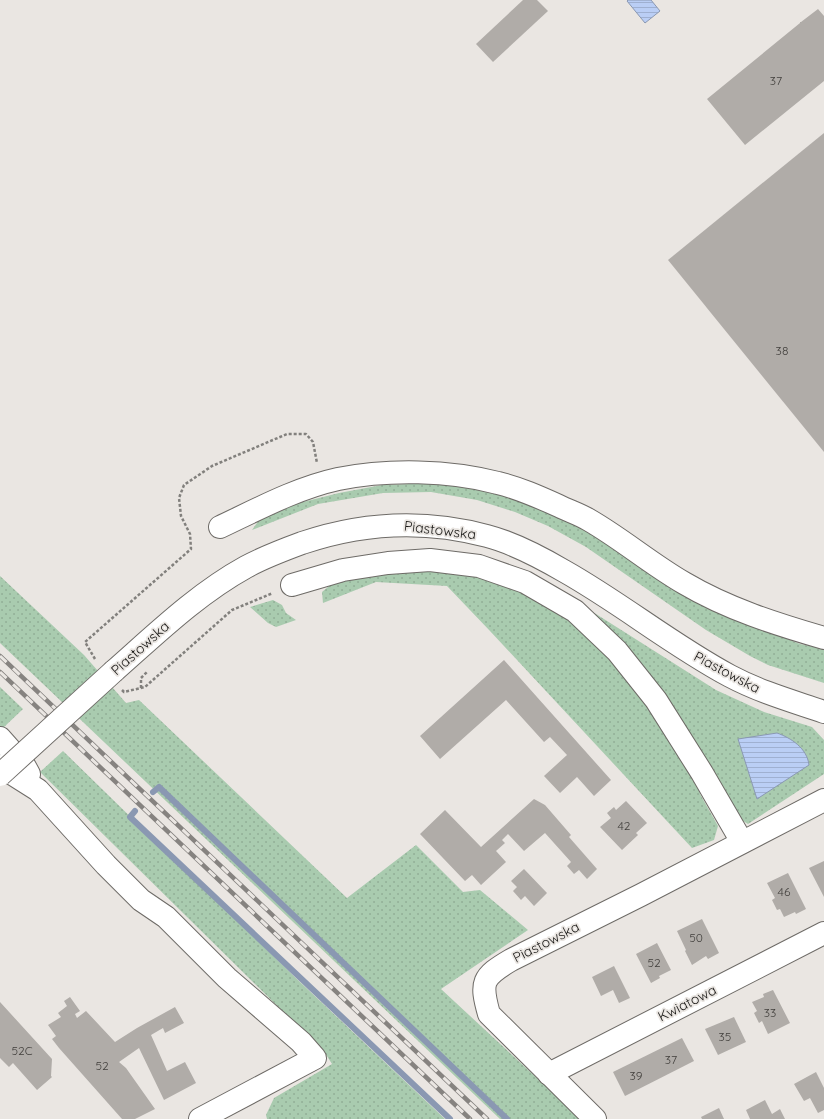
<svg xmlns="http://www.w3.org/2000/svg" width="824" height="1119" viewBox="0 0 824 1119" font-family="Quicksand,sans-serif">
<defs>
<pattern id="grass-dots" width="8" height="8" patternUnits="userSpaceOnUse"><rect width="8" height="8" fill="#a9cbaf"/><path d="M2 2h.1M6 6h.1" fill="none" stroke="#91ae96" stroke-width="1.8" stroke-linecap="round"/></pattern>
<pattern id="water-rules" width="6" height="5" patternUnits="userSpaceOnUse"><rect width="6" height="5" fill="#bacef5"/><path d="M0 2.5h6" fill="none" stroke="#9fb0d1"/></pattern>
</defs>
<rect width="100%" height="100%" fill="#eae6e2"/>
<g fill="url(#grass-dots)">
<polygon points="437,483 485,490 524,499 571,520 758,627 800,644 824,649 824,683 768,665 750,656 706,630 586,547 548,526 515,512 477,500 431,492 383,493 318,504 252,530 259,520 299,503 339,493 382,485"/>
<polygon points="374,569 445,569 492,580 553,606 626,670 697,777 700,794 718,826 714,840 692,848 490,631 447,586 376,582 323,603 322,592 335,581"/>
<polygon points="0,576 84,655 126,703 139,700 347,898 416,845 463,892 480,890 528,930 441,989 581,1119 500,1119 0,643"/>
<polygon points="544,586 596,614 716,690 764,712 812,727 824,740 824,774 748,824 737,817 651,682"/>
<polygon points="273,600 282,605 286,613 296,620 276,627 268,623 250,607"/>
<polygon points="0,687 23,709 3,728 0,726"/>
<polygon points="63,751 301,983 445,1119 267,1119 266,1115 274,1098 332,1064 325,1053 40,772"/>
</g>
<g fill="url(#water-rules)" stroke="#8a98b2">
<polygon points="628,0 651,0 660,11 645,23 627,1"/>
<path d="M777 733C791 738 807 748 809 765L757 799 738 739Z"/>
</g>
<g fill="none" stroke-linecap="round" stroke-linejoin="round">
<g stroke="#8a98b2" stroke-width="6">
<polyline points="153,792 159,787 507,1119"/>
<polyline points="135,811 130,817 450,1119"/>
</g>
</g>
<g fill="#b0aca8">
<polygon points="523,0 537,0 548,11 493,62 476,44"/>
<polygon points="818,9 824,16 824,81 745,145 707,99 800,23 800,22 801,22"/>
<polygon points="824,133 824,452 668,260"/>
<polygon points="504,660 611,780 594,796 577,777 560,793 544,776 567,755 550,737 544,742 506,700 440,759 420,736"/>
<polygon points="534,799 545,805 571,835 569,837 597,869 587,879 579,870 574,874 567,866 571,862 545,833 524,851 508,834 502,840 505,843 496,851 506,862 481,885 472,875 465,881 420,834 445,810 481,847"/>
<polygon points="626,801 647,823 636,833 638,835 622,850 600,827 611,818 607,813 614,807 616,810"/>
<polygon points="824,861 824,897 809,868"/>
<polygon points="524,869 547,893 534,906 525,896 521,900 513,891 517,887 511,881"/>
<polygon points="788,873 806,909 796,914 795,912 784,917 780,909 777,910 772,900 775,898 767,883"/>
<polygon points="702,919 719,953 708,959 706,956 692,965 685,951 686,950 677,931"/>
<polygon points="657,943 671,970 659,976 660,978 651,983 636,954"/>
<polygon points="614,966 630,998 619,1003 613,990 601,996 592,977"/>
<polygon points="773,990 790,1023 768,1034 762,1021 759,1023 754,1013 757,1011 752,1002 764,997 763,994"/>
<polygon points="70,997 80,1011 75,1014 77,1018 86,1011 115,1042 137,1028 175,1007 184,1023 165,1033 163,1028 151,1035 167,1071 185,1062 196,1083 164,1100 139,1048 119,1062 126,1068 155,1109 135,1119 122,1119 59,1048 52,1039 56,1036 48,1025 61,1017 58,1013 67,1006 64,1001"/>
<polygon points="0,1002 52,1059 51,1076 52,1077 37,1090 13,1063 9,1067 0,1058"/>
<polygon points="734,1017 746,1042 718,1055 705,1029"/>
<polygon points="682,1038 694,1061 625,1096 613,1072"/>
<polygon points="816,1072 824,1088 824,1110 818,1113 810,1098 804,1101 794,1084"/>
<polygon points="765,1100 772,1114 780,1109 785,1119 750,1119 746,1110"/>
<polygon points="719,1108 724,1119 702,1119 701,1117"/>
</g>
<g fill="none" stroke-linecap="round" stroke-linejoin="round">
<defs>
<g id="minor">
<path d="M220 527C258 509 297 488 338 479 388 469 449 470 498 483 519 488 539 497 559 506 569 511 579 514 589 520 622 539 651 564 684 583 728 609 776 624 824 638"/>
<polyline points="292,585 343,570 388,563 430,560 479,566 525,582 575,611 617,651 656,700 702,773 742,842"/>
<path d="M114 671C156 634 197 594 246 567 264 557 283 550 302 543 364 522 424 519 487 536 514 543 540 557 564 571 621 603 672 645 730 676 760 692 792 701 824 712"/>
<polyline points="0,738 24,765 29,774"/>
<polyline points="0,766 38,790 106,865 141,900 166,917 227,978 301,1042 315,1058 200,1119"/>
<polyline points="549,1074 824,933"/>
<path d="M595 1119 489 1014C480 982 482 977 511 960L641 895 824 800"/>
</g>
</defs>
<use href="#minor" stroke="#6e6b67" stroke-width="24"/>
<g stroke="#82807d" stroke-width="2.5" stroke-dasharray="3 2" stroke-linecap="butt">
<polyline points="95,659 85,642 191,549 190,534 181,516 179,498 184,485 212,466 287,434 306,434 313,442 317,463"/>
<polyline points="141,688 141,678 147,672"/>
<polyline points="122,690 124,692 145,687 232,610 273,593"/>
</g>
<use href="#minor" stroke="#fff" stroke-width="22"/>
<defs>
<g id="rail">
<polyline points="0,656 487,1119"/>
<polyline points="0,672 470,1119"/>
</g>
</defs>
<use href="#rail" stroke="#868380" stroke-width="4.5"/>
<use href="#rail" stroke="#eae6e2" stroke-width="3" stroke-dasharray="9" stroke-linecap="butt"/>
<defs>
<polyline id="minor-bridge" points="0,775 114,671"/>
</defs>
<use href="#minor-bridge" stroke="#6e6b67" stroke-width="24" stroke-linecap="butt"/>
<use href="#minor-bridge" stroke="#fff" stroke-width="22"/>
</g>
<g text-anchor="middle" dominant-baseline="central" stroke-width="3.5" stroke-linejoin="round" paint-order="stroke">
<g font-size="12" fill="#403e3b">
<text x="776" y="80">37</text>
<text x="782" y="350">38</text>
<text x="624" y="825">42</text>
<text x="784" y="891">46</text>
<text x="696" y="937">50</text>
<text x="654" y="962">52</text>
<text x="770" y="1012">33</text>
<text x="725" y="1036">35</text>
<text x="22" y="1050">52C</text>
<text x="671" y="1059">37</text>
<text x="102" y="1065">52</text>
<text x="636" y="1075">39</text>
</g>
<g font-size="14" fill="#1a1917" stroke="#eae6e2">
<text transform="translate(440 530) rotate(7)">Piastowska</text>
<text transform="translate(140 648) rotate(-42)">Piastowska</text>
<text transform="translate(727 672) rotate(28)">Piastowska</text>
<text transform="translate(546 942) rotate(-27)">Piastowska</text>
<text transform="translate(687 1003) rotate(-27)">Kwiatowa</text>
</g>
</g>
</svg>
